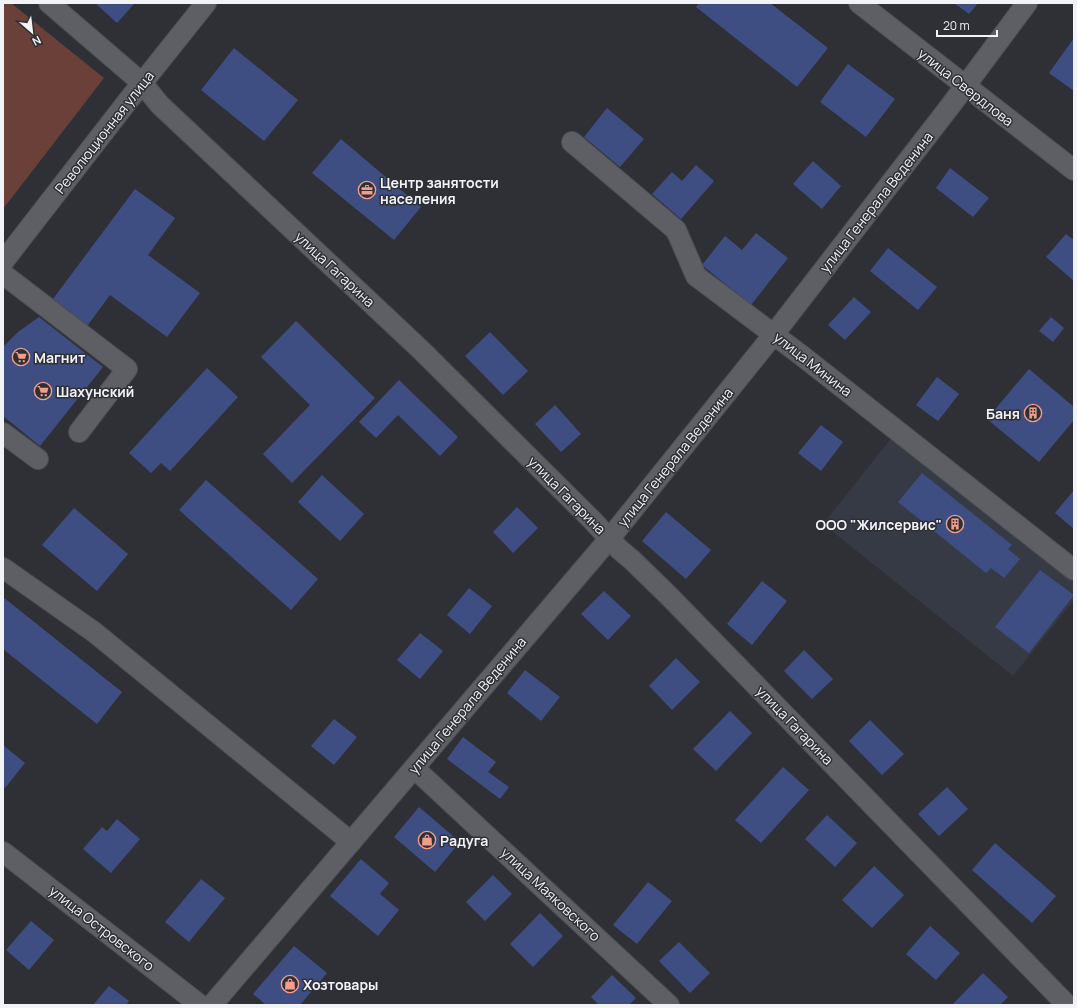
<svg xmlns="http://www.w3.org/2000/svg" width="1077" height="1008" viewBox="0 0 1077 1008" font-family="Manrope,sans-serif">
<rect width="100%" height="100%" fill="#2e3036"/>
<polygon fill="#363a45" points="893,436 1074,582 1074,600 1013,676 823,524"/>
<polygon fill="#6a4038" points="3,3 11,3 104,78 3,209"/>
<g fill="#3e4e83">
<polygon points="95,3 135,3 117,23"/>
<polygon points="699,3 770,3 828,48 797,87 696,7"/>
<polygon points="954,3 978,3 969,14"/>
<polygon points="1074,38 1074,91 1049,73"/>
<polygon points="234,48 298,100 264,141 201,90"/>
<polygon points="848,64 895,99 866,137 820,102"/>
<polygon points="607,108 644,139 620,167 584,137"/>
<polygon points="341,139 421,207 394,240 312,173"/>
<polygon points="813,161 841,186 822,209 793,184"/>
<polygon points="696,165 714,181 681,219 652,194 672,172 682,181"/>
<polygon points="950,168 989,198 973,217 936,188"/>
<polygon points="135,189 175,218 148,255 200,293 167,337 110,295 85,329 50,303"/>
<polygon points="756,233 788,258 751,305 702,265 725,236 742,250"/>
<polygon points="1066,234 1074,240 1074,281 1046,257"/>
<polygon points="888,248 937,287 918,310 870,271"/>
<polygon points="854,297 871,312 845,340 828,325"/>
<polygon points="39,317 103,367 40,446 3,416 3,347 18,332"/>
<polygon points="1051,317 1064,328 1053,342 1039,331"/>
<polygon points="296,321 375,398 292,483 263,454 310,405 261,357"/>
<polygon points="490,332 528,371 503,395 465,356"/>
<polygon points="207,368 238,397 170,471 161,463 151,473 129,453"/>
<polygon points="1029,369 1074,407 1074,420 1039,462 987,419"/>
<polygon points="937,377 959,394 938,421 916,405"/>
<polygon points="399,380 458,437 440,456 398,415 376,438 359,422"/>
<polygon points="555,405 581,434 561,452 535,424"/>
<polygon points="821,425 843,442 821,471 798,453"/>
<polygon points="922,473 1012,545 1008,549 1020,559 1004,578 991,568 986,573 898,502"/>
<polygon points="322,475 364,514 340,541 298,502"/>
<polygon points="206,480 318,579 291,610 179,510"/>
<polygon points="1074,490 1074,529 1055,513"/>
<polygon points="517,507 538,528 513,553 493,532"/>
<polygon points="74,508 128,554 97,591 42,545"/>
<polygon points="666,512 711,550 686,579 642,541"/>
<polygon points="1040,570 1074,595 1029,653 995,627"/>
<polygon points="762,581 787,601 752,645 727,624"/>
<polygon points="469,588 492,606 470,634 447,615"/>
<polygon points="604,591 631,616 608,640 581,614"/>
<polygon points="3,597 122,692 97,724 3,649"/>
<polygon points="420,633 443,651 420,679 397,660"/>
<polygon points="804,650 833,679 812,699 784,671"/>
<polygon points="676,658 700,682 672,710 649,686"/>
<polygon points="525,670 560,697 541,721 507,693"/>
<polygon points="730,711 752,733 716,771 693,749"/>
<polygon points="334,719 357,737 334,765 311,746"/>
<polygon points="870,720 904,754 882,775 849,741"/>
<polygon points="463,737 496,762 488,772 509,787 500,799 447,759"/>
<polygon points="3,745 25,763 5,788 3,786"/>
<polygon points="783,767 809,790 761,843 735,820"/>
<polygon points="947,787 968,809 939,836 918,814"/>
<polygon points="419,807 460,842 435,872 394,837"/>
<polygon points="827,815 857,843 835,867 805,839"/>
<polygon points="117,819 140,839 111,873 83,849 102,827 107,831"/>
<polygon points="995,843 1056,896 1032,923 972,870"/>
<polygon points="361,859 389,883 380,894 399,910 378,936 330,896"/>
<polygon points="874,866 904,895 872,928 842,900"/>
<polygon points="493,875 512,894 485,921 466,902"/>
<polygon points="201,879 225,898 189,942 165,922"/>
<polygon points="648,882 672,901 637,944 613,925"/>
<polygon points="540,913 563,936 533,967 510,944"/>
<polygon points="31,921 54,940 29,970 6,950"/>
<polygon points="930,926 960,953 936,980 906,954"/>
<polygon points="679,942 710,973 690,993 659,961"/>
<polygon points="294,946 327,973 300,1005 266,1005 253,994"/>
<polygon points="983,973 1008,997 1000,1005 952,1005"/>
<polygon points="612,975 636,998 629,1005 599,1005 591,997"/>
<polygon points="109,986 129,1001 126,1005 93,1005"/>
</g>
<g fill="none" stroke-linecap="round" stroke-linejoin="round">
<defs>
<g id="minor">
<polyline points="49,3 142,83 160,105 421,350 593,521 619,549 632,560 669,596 1067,1005"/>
<polyline points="859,3 1074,170"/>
<polyline points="572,142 676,230 696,276 801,355 1074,570"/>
<polyline points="3,262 127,102 206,3"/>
<polyline points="3,274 127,369 79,432"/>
<polyline points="3,433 38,459"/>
<polyline points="3,568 94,632 351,842"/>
<polyline points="414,768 669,1005"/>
<polyline points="3,852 200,1005"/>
<polyline points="212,1005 610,538 774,334 951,105 1027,3"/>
</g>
</defs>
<use href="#minor" stroke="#4c4d51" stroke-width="22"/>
<use href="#minor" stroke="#5d5f65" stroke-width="20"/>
</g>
<defs>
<symbol id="office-ring" viewBox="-11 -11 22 22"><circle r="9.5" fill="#2e3036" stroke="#f49d8c" stroke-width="1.5"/><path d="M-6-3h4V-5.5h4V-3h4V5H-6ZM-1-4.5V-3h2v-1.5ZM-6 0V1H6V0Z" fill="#f49d8c"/></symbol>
<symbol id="supermarket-ring" viewBox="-11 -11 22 22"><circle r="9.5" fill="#2e3036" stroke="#f49d8c" stroke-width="1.5"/><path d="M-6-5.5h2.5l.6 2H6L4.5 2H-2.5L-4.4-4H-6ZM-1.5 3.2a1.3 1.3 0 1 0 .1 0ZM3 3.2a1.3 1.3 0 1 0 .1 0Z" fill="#f49d8c"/></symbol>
<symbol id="building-ring" viewBox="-11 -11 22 22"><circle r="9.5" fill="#2e3036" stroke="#f49d8c" stroke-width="1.5"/><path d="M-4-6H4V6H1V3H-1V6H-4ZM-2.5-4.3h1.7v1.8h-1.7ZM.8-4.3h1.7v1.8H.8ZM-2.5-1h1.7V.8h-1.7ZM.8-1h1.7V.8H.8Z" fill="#f49d8c"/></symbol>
<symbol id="shop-ring" viewBox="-11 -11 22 22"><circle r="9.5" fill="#2e3036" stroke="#f49d8c" stroke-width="1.5"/><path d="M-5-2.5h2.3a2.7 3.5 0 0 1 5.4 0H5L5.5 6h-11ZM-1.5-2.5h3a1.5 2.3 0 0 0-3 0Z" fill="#f49d8c"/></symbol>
</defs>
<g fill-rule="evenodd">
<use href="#office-ring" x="357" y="180" width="20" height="20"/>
<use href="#supermarket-ring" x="11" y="347" width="20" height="20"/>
<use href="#supermarket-ring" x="33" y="381" width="20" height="20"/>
<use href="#building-ring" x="1023" y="403" width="20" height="20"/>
<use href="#building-ring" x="945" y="514" width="20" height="20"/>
<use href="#shop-ring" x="417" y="830" width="20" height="20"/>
<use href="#shop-ring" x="280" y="974" width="20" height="20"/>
</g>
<g text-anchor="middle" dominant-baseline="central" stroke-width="3" stroke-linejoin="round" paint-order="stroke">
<g font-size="14" fill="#f2f3f7" stroke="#2e3036">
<text transform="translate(966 87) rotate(38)">улица Свердлова</text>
<text transform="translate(104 132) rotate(-52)">Революционная улица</text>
<text transform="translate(876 202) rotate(-52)">улица Генерала Веденина</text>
<text transform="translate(335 269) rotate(43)">улица Гагарина</text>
<text transform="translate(813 364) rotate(38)">улица Минина</text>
<text transform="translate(675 457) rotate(-51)">улица Генерала Веденина</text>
<text transform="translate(567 495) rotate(45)">улица Гагарина</text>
<text transform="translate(467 705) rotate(-50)">улица Генерала Веденина</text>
<text transform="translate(795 725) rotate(46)">улица Гагарина</text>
<text transform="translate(551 894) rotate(43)">улица Маяковского</text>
<text transform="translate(102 928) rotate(38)">улица Островского</text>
</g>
<g font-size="14" font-weight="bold" fill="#f2f3f7" stroke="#2e3036" text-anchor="start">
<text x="380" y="182">Центр занятости<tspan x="380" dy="16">населения</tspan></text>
<text x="34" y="357">Магнит</text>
<text x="56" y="391">Шахунский</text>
<text x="1020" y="413" text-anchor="end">Баня</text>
<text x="942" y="524" text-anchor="end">ООО "Жилсервис"</text>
<text x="440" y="840">Радуга</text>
<text x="303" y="984">Хозтовары</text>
</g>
</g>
<rect width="1077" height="1008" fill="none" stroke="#f2f3f7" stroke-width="8"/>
<g transform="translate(32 32) rotate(152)" stroke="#2e3036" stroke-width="3" paint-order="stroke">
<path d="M0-3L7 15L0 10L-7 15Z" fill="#f2f3f7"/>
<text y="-6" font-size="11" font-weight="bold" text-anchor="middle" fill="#f2f3f7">N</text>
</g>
<path d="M937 30v6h60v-6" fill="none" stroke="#f2f3f7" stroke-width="2"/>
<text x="943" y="30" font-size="12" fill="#f2f3f7" stroke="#2e3036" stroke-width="3" paint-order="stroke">20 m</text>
</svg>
